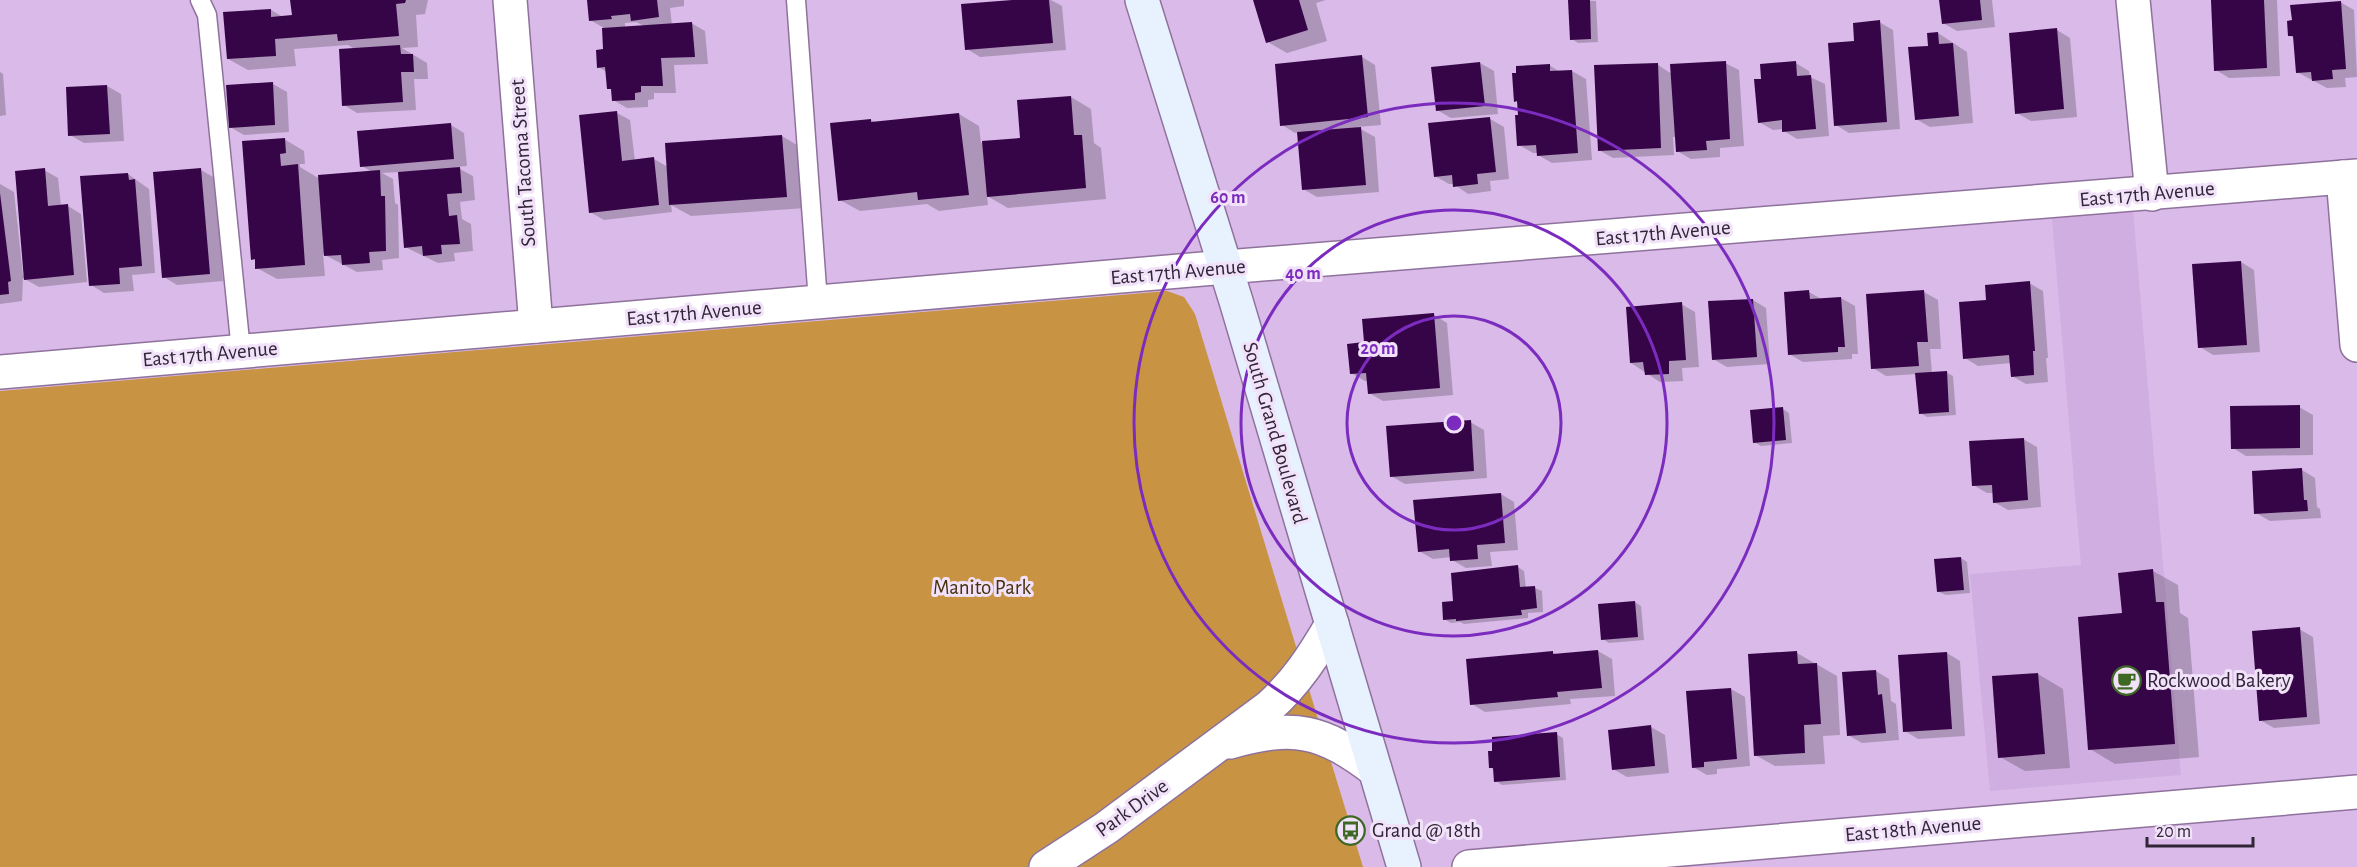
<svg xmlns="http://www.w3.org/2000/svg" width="2357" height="867" viewBox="0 0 2357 867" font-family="'Alegreya Sans',sans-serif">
<rect width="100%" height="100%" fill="#d9bae8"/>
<polygon fill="#d1aee1" points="2133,211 2181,775 1990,791 1970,574 2081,565 2052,218"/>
<polygon fill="#c89444" points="1167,291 1184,297 1195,314 1363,867 0,867 0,391"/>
<g fill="#0003" fill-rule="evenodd">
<polygon points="292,0 428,0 425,14 416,15 418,47 402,48 427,63 428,79 414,79 416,110 357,113 344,105 356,50 348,45 294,49 296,66 248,70 228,59 271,10 283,17 293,16"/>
<path d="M588 0H684V6L670 8 672 25 691 23 705 31 708 64 674 65 676 93H654V99L648 100V107L627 108 613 100V90L608 88 607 72 598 67 605 51 604 28 590 20ZM636 22 644 26 625 28V23Z"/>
<polygon points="1031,0 1051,0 1062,6 1066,50 980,57 967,49"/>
<polygon points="1255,0 1326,0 1316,3 1327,41 1287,53 1268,42"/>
<polygon points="1570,0 1596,1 1598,42 1578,43 1572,39"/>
<polygon points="1941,0 1992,0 1995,27 1957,31 1943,23"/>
<polygon points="2212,0 2277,0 2280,76 2229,78 2216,70"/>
<polygon points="2340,2 2354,10 2357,77 2345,78 2346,87 2327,88 2297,72 2294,38 2289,35"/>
<polygon points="1879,22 1893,30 1900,129 1849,133 1836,125 1855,43"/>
<polygon points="2057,30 2070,38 2077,117 2031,121 2017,113"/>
<polygon points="1938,33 1967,52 1973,123 1930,127 1916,119 1929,47"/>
<polygon points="1362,57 1375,65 1381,125 1357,127 1375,137 1379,192 1317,197 1303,189 1299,132 1295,133 1282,125"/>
<polygon points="1480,63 1494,71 1498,114 1451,118 1437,110"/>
<polygon points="1725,63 1739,70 1744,146 1720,148 1720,157 1691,159 1677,151 1676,137 1673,137 1674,155 1613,158 1599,150 1658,65 1672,74"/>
<polygon points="1796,63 1809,71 1810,77 1825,84 1829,136 1797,139 1784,131 1783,129 1773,130 1759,122 1763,81"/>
<polygon points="1549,65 1560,72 1572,71 1586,79 1592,160 1552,163 1538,155 1538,153 1533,153 1519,145 1519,103 1515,101"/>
<polygon points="0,72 3,74 6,115 0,116"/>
<polygon points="273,84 287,92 289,132 244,135 230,127"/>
<polygon points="107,86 121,94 124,141 84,143 70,135"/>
<polygon points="1071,97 1091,109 1094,143 1101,148 1106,199 1008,208 987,196 988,205 939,211 927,204 860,211 840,200 871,120 876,123 959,114 979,126 981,143 1022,139"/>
<polygon points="617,113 630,120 635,161 654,159 668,167 782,136 802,148 806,208 691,216 671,205 672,212 604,220 590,212"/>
<polygon points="1490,119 1504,127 1509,179 1490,181 1491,191 1468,194 1454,184 1449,184 1435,176"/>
<polygon points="451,125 464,133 467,166 456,167 473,176 475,200 460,202 462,219 471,224 473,251 454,253 455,261 438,263 405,247 399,172 382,173 393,179 395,203 398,205 399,258 382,260 383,270 357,272 323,254 325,276 277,279 257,268 257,261 252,259 243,142 284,139 304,151 305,164 300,164 300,167 320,179 372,172 362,166"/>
<polygon points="44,170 58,178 61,206 68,206 81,214 87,282 39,287 23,278 22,301 0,304 0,184 14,192 23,275 25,275"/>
<polygon points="201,170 215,178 223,281 177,285 164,277"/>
<polygon points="128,174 149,189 155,273 132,275 134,291 104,293 91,285"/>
<polygon points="2241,262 2254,270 2260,352 2213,355 2200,347"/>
<polygon points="2029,283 2043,291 2048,358 2046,358 2048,382 2026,384 2012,376 2011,363 1978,366 1965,358 1988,301"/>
<polygon points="1809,292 1823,300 1841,298 1855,306 1858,354 1852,354 1852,359 1803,362 1789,354"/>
<polygon points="1924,292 1938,300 1941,349 1930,349 1932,373 1946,372 1953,376 1956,415 1927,417 1920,413 1917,374 1886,376 1873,368"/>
<polygon points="1753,300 1766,308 1770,364 1727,367 1713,359"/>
<polygon points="1681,304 1695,312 1699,367 1682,368 1683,381 1660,382 1631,363"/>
<polygon points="1434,315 1447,323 1453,395 1383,401 1369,393 1368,381 1365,381 1351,373 1365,343"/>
<polygon points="2299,407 2313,415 2313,455 2246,456 2233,448"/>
<polygon points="1783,409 1789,413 1792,443 1761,446 1754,442"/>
<polygon points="1470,422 1484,430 1487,478 1405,484 1391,476"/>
<polygon points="2023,439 2037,447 2041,507 2008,510 1994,502 1994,493 1987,493 1973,485"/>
<polygon points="2302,470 2315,478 2317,507 2320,509 2321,518 2270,521 2256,513"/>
<polygon points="1501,494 1514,502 1518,550 1490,552 1492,566 1466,568 1452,560 1452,557 1433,559 1419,551"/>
<polygon points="1961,558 1967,562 1970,593 1946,595 1939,592"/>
<polygon points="1518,567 1524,571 1526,588 1535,588 1542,591 1543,612 1528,613 1528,618 1464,624 1460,622 1451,623 1444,619 1455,602"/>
<polygon points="2153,571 2178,585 2180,613 2188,618 2199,757 2115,764 2090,749 2124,615"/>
<polygon points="1635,602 1641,606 1644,640 1609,643 1603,639"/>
<polygon points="2299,629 2313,637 2320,724 2274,728 2260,720"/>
<polygon points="1598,651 1612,659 1615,696 1570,699 1571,704 1485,712 1472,704 1552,652 1558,655"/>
<polygon points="1797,653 1837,676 1840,735 1823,736 1825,764 1775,766 1755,755"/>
<polygon points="1947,653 1960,661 1965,736 1918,739 1905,731"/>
<polygon points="1876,671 1889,679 1891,701 1896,704 1899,740 1862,743 1848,735"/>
<polygon points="2038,674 2063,689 2070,768 2025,771 2000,757"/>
<polygon points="1731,689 1745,697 1750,766 1717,769 1717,774 1707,775 1693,767"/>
<polygon points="1651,727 1665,735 1669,773 1627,777 1613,769"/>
<polygon points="1556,734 1563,738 1566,780 1502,785 1496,781 1495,770 1490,767"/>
</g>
<g fill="#360547">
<polygon points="290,0 406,0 405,3 396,4 399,36 338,41 337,34 275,39 276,56 227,59 223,12 271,9 271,17 292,15"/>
<polygon points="587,0 657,0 659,17 631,21 630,14 611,16 612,19 589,21"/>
<polygon points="1012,0 1049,0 1053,43 965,50 961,4"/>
<polygon points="1253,0 1299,0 1308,30 1266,43"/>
<polygon points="1568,0 1590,0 1591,39 1570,40"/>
<polygon points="1939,0 1980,0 1982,20 1942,24"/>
<polygon points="2211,0 2264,0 2267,68 2214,71"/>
<polygon points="2341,1 2346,69 2332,70 2333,79 2312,81 2311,72 2296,73 2293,36 2288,36 2287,21 2292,20 2290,5"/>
<polygon points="1880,20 1887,122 1834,126 1828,43 1854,41 1853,23"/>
<polygon points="692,22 695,57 661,58 663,86 641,86 641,92 635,93 635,100 612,101 611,89 607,89 605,67 597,68 596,50 603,49 602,28"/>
<polygon points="2057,28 2064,109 2015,114 2009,33"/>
<polygon points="1938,32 1939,44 1953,43 1959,116 1915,120 1908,47 1928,46 1927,33"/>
<polygon points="400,45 401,54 413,54 414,72 401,72 403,102 342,106 339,49"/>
<polygon points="1362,55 1368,117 1280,126 1275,64"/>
<polygon points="1726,61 1730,139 1706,141 1707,150 1676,152 1670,64"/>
<polygon points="1796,61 1797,76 1811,75 1816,129 1782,132 1782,120 1758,123 1754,79 1761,79 1760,64"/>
<polygon points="1480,62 1485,106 1436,111 1431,67"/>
<polygon points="1658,63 1661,148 1598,151 1594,65"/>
<polygon points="1550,64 1550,71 1572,70 1578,153 1537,156 1536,145 1517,146 1515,115 1518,115 1517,101 1514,102 1512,73 1516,73 1516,66"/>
<polygon points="273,82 275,125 229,128 226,85"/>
<polygon points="107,85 110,134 68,136 66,87"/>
<polygon points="1071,96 1074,135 1082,135 1086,188 987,197 982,141 1020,138 1017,100"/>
<polygon points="617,111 622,161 654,157 659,205 589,213 579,115"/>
<polygon points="959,113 969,195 918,200 917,192 838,201 830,123 871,119 871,122"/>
<polygon points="1490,117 1496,172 1477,174 1478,184 1453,187 1452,175 1434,177 1428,123"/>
<polygon points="451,123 454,159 360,167 357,131"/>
<polygon points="1361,127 1366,185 1302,190 1297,132"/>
<polygon points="782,135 787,197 669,205 665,143"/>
<polygon points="285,138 286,153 280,154 281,166 298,164 305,265 255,269 255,259 251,260 242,141"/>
<polygon points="460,167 462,193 447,194 449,216 457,215 460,244 441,245 442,254 423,256 422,246 404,248 398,172"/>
<polygon points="45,168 48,206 68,204 74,275 24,280 15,171"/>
<polygon points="201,168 210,274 162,278 153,172"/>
<polygon points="380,170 381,196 385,196 386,251 369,252 370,263 342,265 341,255 324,256 318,175"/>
<polygon points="128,173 129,180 135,179 142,266 119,268 120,284 89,286 80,176"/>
<polygon points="0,193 11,281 8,282 9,294 0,295"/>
<polygon points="2241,261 2247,345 2198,348 2192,264"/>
<polygon points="2030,281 2035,351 2033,351 2034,375 2011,377 2009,355 1963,359 1959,302 1986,300 1985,285"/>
<polygon points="1809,290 1810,299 1841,297 1845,347 1838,347 1838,352 1788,355 1784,292"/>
<polygon points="1924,290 1928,342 1917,342 1919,366 1871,369 1866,294"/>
<polygon points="1753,299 1757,357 1712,360 1708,301"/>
<polygon points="1682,302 1686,360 1669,361 1669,374 1645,375 1643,362 1630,363 1626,307"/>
<polygon points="1434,313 1440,388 1368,394 1366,373 1350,374 1347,344 1364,342 1362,319"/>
<polygon points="1947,371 1949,412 1919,414 1915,373"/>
<polygon points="2300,405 2300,448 2231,449 2230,406"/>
<polygon points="1783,407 1786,440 1753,443 1750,410"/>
<polygon points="1471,420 1474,471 1390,477 1386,426"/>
<polygon points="2024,438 2028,500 1993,503 1992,485 1972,486 1969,441"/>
<polygon points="2302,468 2304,500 2307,500 2308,511 2254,514 2252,471"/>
<polygon points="1501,493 1505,543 1477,545 1478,559 1450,561 1449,549 1418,552 1413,500"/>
<polygon points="1961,557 1964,590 1937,592 1934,559"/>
<polygon points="1518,565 1520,587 1535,586 1537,608 1521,610 1522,615 1456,621 1456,619 1443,620 1442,602 1453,601 1451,573"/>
<polygon points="2153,569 2156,602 2164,602 2175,744 2088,750 2078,617 2122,613 2118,573"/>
<polygon points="1635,601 1638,637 1601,640 1598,604"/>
<polygon points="2300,627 2307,717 2259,721 2252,631"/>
<polygon points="1598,650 1602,688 1557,692 1558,697 1470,705 1466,659 1553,651 1553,654"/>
<polygon points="1797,651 1798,664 1817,663 1821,724 1804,725 1805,753 1754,756 1748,654"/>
<polygon points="1947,652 1952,729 1903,732 1898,655"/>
<polygon points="1876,670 1878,695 1882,694 1886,733 1847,736 1842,672"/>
<polygon points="2038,673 2045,754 1998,758 1992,676"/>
<polygon points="1731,688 1737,759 1704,762 1704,767 1692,768 1686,691"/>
<polygon points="1651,725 1655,766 1612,770 1608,730"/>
<polygon points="1557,732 1560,777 1494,782 1493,768 1489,768 1488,751 1492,751 1492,737"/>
</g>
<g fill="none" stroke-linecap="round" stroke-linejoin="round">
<defs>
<g id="service">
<polyline points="200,0 207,15 241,351"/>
<polyline points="796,0 818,302"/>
</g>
<g id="minor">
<polyline points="510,0 536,326"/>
<polyline points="2133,0 2152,194"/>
<polyline points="2343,177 2357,345"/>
<polyline points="0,372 1226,267 2357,176"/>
<path d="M1230 742C1295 724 1322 730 1375 770"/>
<path d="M1046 867 1106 828 1269 707C1296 683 1314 655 1332 624"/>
<polyline points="1469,867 2357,792"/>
</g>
<polyline id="secondary" points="1142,0 1236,301 1404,867"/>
</defs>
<use href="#service" stroke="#8f729c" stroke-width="21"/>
<use href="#minor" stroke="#8f729c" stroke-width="36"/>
<use href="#secondary" stroke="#8f729c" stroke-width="36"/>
<use href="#service" stroke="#fff" stroke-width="18"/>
<use href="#minor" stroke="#fff" stroke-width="33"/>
<use href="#secondary" stroke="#e8f1fe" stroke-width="33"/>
</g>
<g fill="none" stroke="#7b2cbf" stroke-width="3">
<circle cx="1454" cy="423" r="107"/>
<circle cx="1454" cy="423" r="213"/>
<circle cx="1454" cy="423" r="320"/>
</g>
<defs>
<symbol id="cafe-ring" viewBox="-11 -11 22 22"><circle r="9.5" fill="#f1e1f9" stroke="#3f6825" stroke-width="1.5"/><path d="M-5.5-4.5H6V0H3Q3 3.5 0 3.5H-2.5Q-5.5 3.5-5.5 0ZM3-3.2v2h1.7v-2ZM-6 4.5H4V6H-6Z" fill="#3f6825"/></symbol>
<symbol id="bus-ring" viewBox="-11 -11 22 22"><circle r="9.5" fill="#f1e1f9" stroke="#3f6825" stroke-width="1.5"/><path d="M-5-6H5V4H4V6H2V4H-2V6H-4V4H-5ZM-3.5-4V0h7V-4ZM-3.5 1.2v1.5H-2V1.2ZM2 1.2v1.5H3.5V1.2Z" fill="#3f6825"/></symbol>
</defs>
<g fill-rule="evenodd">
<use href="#cafe-ring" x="2110" y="664" width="33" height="33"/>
<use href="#bus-ring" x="1334" y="814" width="33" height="33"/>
</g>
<g text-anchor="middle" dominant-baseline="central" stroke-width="6" stroke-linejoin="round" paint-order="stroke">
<g font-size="21" fill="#312537" stroke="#f1e1f9">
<text transform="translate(523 163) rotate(-94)">South Tacoma Street</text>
<text transform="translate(2147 194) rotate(-5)">East 17th Avenue</text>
<text transform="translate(1663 233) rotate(-5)">East 17th Avenue</text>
<text transform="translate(1178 272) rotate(-5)">East 17th Avenue</text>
<text transform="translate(694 313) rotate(-5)">East 17th Avenue</text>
<text transform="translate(210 354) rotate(-5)">East 17th Avenue</text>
<text transform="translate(1275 433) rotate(74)">South Grand Boulevard</text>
<text transform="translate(1132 808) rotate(-36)">Park Drive</text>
<text transform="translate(1913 829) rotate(-5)">East 18th Avenue</text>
</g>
<g font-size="21" fill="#46300d" stroke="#f1e1f9">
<text x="982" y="587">Manito Park</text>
</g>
<g font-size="21" fill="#312537" stroke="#f1e1f9" text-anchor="start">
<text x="2147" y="680">Rockwood Bakery</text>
<text x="1372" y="830">Grand @ 18th</text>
</g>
</g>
<circle cx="1454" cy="423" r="9" fill="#7b2cbf" stroke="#f1e1f9" stroke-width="3"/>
<g font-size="18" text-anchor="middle" font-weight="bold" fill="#7b2cbf" stroke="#f1e1f9" stroke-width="6" stroke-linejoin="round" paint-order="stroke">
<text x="1228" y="203">60 m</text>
<text x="1303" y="279">40 m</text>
<text x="1378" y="354">20 m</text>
</g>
<path d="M2147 837v9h106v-9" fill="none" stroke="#312537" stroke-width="3"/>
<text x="2156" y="837" font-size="18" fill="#312537" stroke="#f1e1f9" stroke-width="4.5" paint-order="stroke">20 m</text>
</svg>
